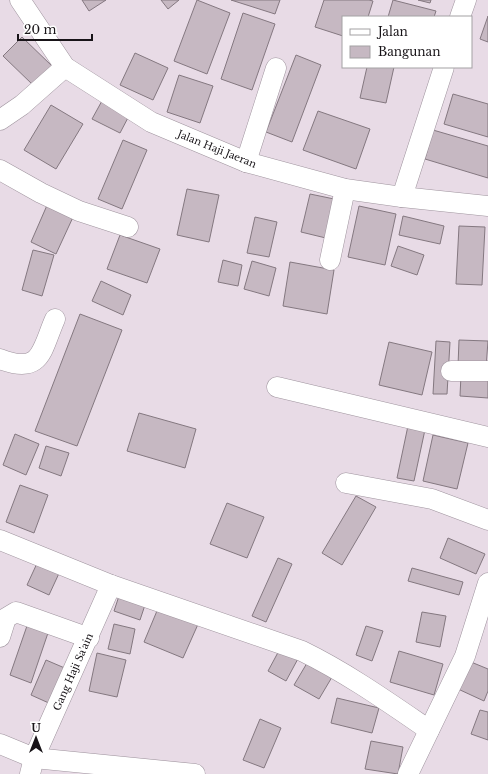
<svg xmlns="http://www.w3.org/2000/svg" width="488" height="774" viewBox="0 0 488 774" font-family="'Libre Baskerville',serif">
<rect width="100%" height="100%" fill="#e8dbe6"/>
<g fill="#c6b8c2" stroke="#847880">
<polygon points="82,0 106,0 89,11"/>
<polygon points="161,0 179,0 168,9"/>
<polygon points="197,0 230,13 207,74 174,61"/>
<polygon points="231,0 280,0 275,14"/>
<polygon points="324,0 369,0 373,1 368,17 343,17 343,36 315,27"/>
<polygon points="393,0 436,11 434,17 388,17"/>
<polygon points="418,0 431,0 430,3"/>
<polygon points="243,13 275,24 252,90 221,79"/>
<polygon points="488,16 488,42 480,39"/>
<polygon points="22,37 52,66 33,85 3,56"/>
<polygon points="135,53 168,68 153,100 120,85"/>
<polygon points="296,55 321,65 292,142 266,132"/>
<polygon points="367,67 394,67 386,103 360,98"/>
<polygon points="179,75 213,86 200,123 167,112"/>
<polygon points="453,94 488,104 488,137 444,124"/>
<polygon points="103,99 131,112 120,133 92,119"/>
<polygon points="51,105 83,124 56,169 24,150"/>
<polygon points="318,111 370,129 356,169 303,150"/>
<polygon points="433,130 488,146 488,178 425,159"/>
<polygon points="123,140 147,150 122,209 98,199"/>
<polygon points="187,189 219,195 209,242 177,235"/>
<polygon points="310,194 339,200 330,239 301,232"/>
<polygon points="48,203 74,215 56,254 31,242"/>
<polygon points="359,206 396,214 385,265 348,257"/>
<polygon points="403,216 444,226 440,244 399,235"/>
<polygon points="255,217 277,222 269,257 247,253"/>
<polygon points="459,226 485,227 482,285 456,284"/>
<polygon points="120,235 160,249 147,283 107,269"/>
<polygon points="398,246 424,255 417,275 391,266"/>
<polygon points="33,250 54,255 42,296 22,290"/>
<polygon points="223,260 242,265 238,286 218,282"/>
<polygon points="252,261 276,268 269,296 244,289"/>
<polygon points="290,262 334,270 327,314 283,306"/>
<polygon points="101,281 131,295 123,315 92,301"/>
<polygon points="80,314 122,330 77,446 35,431"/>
<polygon points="459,340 488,341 486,368 458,366"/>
<polygon points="436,341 450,342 447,394 433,394"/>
<polygon points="389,342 432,352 422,395 379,385"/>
<polygon points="461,375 488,376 488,398 460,396"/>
<polygon points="139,413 196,429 185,468 127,451"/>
<polygon points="409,421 426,425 414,481 397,478"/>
<polygon points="15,434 39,444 26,475 3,465"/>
<polygon points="433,435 468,443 457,489 423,481"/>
<polygon points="46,446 69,453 61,476 39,468"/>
<polygon points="20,485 48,495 34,533 6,522"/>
<polygon points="356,496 376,507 342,565 322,553"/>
<polygon points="227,503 264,517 247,558 210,544"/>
<polygon points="448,538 485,554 476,574 440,558"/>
<polygon points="278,558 292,564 266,622 252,616"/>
<polygon points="39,559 61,569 49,595 27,585"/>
<polygon points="412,568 463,582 459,595 408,581"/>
<polygon points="121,590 147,599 140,620 114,611"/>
<polygon points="159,606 199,622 183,658 144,642"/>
<polygon points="422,612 446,616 440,647 416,642"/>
<polygon points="29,620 50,627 31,683 10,675"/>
<polygon points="114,624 135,629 130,654 108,649"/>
<polygon points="366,626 383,631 372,661 356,655"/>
<polygon points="282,645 300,655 286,681 268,671"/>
<polygon points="399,651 443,664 434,695 390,682"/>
<polygon points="97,653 126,660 117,697 89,691"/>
<polygon points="310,658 335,672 319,699 294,685"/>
<polygon points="46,660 67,669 51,704 31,695"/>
<polygon points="471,662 488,669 488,691 484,701 458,689"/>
<polygon points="337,698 379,708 372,733 331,723"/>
<polygon points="480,710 488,712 488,740 471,734"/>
<polygon points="260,719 281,728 264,768 243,760"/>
<polygon points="371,741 403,747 398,774 365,769"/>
</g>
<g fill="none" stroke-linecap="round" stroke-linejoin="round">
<defs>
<g id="minor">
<polyline points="20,0 65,67 151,122 246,162 345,189 402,197 488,206"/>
<polyline points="460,17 466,0"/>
<polyline points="0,120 22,105 65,67"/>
<polyline points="246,162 276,68"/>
<polyline points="0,170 41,193 79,211 128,227"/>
<polyline points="402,197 444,67"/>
<polyline points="330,260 345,189"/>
<path d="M0 359C42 375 41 351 55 319"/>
<polyline points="451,371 488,371"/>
<polyline points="277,387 488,437"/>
<polyline points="346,483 432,499 488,520"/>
<path d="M0 540 111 585 302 651C347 673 388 702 429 730"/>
<polyline points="0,637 6,618 16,612 89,638"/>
<polyline points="0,744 34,758 195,774"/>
<polyline points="30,774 34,758 111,585"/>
<polyline points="408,774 465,656 488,583"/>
</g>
</defs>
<use href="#minor" stroke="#9f949e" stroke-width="21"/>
<use href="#minor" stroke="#fff" stroke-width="20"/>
</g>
<g text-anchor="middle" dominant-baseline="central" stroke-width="4" stroke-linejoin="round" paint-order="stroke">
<g font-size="10" fill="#181418" stroke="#fff">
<text transform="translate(217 149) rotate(22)">Jalan Haji Jaeran</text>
<text transform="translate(73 672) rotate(-66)">Gang Haji Sa'ain</text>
</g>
</g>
<rect x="342" y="16" width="130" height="52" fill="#ffffff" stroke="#a3a1a3"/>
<rect x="350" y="29" width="20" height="6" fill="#ffffff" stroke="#a3a1a3"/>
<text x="378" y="36" font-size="12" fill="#181418">Jalan</text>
<rect x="350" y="46" width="20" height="12" fill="#c6b8c2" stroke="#a3a1a3"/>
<text x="378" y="56" font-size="12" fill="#181418">Bangunan</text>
<g transform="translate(36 738)" stroke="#ffffff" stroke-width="3" paint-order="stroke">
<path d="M0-3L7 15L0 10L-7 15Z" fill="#181418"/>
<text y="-6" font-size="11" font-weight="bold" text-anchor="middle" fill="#181418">U</text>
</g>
<path d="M18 34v6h74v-6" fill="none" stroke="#181418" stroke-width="2"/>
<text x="24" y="34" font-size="12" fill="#181418" stroke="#ffffff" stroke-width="3" paint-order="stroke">20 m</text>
</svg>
